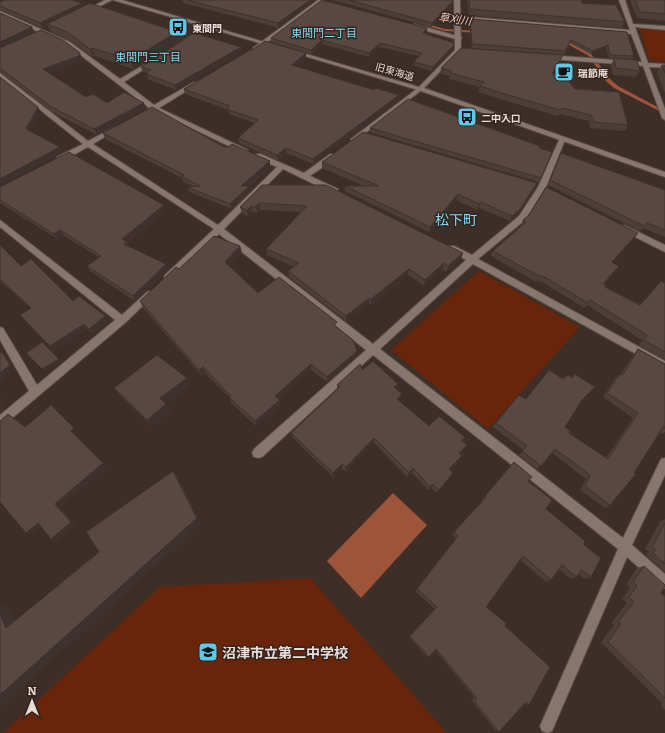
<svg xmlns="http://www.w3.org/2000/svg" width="665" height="733" viewBox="0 0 665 733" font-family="Literata,'Noto Sans JP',serif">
<rect width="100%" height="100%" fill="#3e2e28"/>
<g fill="#682509">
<polygon points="642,27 665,29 665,62 654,61 649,58 639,28"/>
<polygon points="479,271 580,327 488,429 391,350"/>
<polygon points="310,578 447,733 3,733 160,587"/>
</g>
<polygon fill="#9d5439" points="393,493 427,525 361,598 327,561"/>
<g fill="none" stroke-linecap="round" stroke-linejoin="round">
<g fill="#9d5439" fill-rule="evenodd">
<polygon points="424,23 445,29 479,31 481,32 479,33 445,31 424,25"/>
<polygon points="560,38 562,38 591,54 610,79 618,86 665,111 665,114 614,88 606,81 589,56 560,40"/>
</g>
<defs>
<g id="minor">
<polygon points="105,0 112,0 89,12 84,11"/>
<polygon points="318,0 324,0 257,50 253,50 253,48"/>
<polygon points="619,0 625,0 633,24 665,26 665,30 635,27 648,63 665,64 665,68 649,67 665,109 665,120 662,118 643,66 549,59 546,57 549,55 642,62 631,34 458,20 455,18 458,16 630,30"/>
<polygon points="0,11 70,42 120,79 150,61 154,61 154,63 124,82 154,105 194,82 198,82 198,84 159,108 248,150 244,152 241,152 154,110 148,111 147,110 149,108 66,44 0,15"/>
<polygon points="414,24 461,37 462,38 459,40 412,27 411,26"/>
<polygon points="207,25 212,26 188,42 184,42 184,40"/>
<polygon points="0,73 88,141 113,128 117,128 117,130 93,144 218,225 277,167 255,158 255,154 261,154 304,173 330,154 336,154 336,158 310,176 338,189 338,193 332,193 283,169 224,229 373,344 466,260 448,250 447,248 448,246 454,246 472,255 519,216 538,187 559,140 564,139 565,140 546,187 525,220 478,259 665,361 665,370 473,264 380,349 623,538 661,459 665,458 665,475 632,545 665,574 665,588 660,587 627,557 552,731 548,733 542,731 540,726 618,549 373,355 262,457 258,458 254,457 252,453 254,449 366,350 219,234 171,279 165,279 164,277 165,275 214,229 88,147 63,161 57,161 57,157 83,144 0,78"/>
<polygon points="418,88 423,89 355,141 351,141 351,139"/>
<polygon points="0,220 122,315 147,292 150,291 155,294 125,323 4,425 0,427 0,415 29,391 0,340 0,327 3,328 37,385 115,320 0,227"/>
<polygon points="624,225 665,245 665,252 621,230 620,228"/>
</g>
<g id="tertiary">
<polygon points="113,0 122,0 278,46 273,47"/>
<polygon points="454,0 460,0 461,50 424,88 665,172 665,177 418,90 291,52 296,51 419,87 455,50"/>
</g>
</defs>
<use href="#minor" stroke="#574a44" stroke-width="2"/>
<use href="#tertiary" stroke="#574a44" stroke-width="2"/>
<use href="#minor" fill="#88756e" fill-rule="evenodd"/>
<use href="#tertiary" fill="#88756e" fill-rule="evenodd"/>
</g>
<g fill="#4d3e39">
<polygon points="182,0 316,0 279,28 183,3"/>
<polygon points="333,0 453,0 453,5 431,27"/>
<polygon points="467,0 581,0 582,3 625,22 622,28 469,15"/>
<polygon points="630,0 665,0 665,21 637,18"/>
<polygon points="0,2 82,3 83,6 168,29 185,27 187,36 133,69 95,56 93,57 71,41 51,32 48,26 42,28 0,10"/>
<polygon points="0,13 32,27 34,32 10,44 82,58 81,62 49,73 86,97 107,103 146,108 97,135 52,112 1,72 0,72"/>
<polygon points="470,19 627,32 634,56 632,60 640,71 636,77 613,75 611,65 614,58 609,58 606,48 591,54 570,43 564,55 472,48 469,22"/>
<polygon points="427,32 426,34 453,49 432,71 414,66 414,62 419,56 379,47 369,57 322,44 311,54 271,42 271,38"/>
<polygon points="241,47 242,52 176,90 150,80 148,79 147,73 143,72 141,67"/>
<polygon points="252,50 306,53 306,59 297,67 374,90 399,95 399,101 313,164 286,153 278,161 239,143 238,138 254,123 229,114 228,110 185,94 184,89"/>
<polygon points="560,61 553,75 575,89 628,125 625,131 590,128 589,121 560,114 558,116 503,100 478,92 480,87 449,79 450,76 440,74 441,68"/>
<polygon points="662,65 665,65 665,93 657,73"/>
<polygon points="370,128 539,148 552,152 539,182 369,132"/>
<polygon points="103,133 224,147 270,161 270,167 249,186 250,191 232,209 189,192 187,187 192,186 183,182 182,178 105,139"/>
<polygon points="561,153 665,190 665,237 643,228 640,231 548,185"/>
<polygon points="322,162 535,189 518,215 510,221 479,208 477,210 456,200 429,232 345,191 345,186 364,186 322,168"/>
<polygon points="262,185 463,253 461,259 446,272 442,269 424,286 408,275 371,305 369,303 346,321 289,277 288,271 294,267 267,255 266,249 301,212 260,210 257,213 252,212 248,216 242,213 240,207"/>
<polygon points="0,187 164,205 166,211 127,242 129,246 169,269 135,301 90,271 87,266 99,257 64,236 58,239 0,203"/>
<polygon points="523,220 638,233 634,238 612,263 615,271 604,284 605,287 640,305 665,283 665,360 639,345 642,340 587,305 584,308 547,285 537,280 536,282 491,256 493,251 521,226"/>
<polygon points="0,244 3,249 21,266 73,301 105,316 108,322 93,334 87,329 54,351 20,315 31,308 0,281"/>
<polygon points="240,246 242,253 229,266 258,293 337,327 356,357 327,382 311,370 279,399 281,406 256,426 231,403 230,398 205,373 202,376 143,308 140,301 179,269"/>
<polygon points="638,349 665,364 665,432 662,434 660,433 610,505 605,508 580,490 586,479 552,453 537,469 519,455 523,450 493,427 496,423 526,399 581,401 565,427 569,433 606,458 633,418 603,397 615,378 620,374 621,374 634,354"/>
<polygon points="362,370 396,389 402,394 400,399 399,401 429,426 465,437 463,441 467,445 464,449 460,454 459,461 450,470 453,473 437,493 431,488 428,490 412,473 407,477 373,442 346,471 342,469 333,477 292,437 291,433 337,390 337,385"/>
<polygon points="187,378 191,385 166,404 171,410 152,426 120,395 114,388"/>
<polygon points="514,462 528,481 546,509 584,545 591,577 585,579 579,574 576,577 571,579 559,569 551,580 546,582 520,560 486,607 505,626 529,705 524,704 499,732 495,730 471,700 474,697 435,650 429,657 427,657 409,637 435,609 415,591 456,538 452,534 483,500 482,499"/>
<polygon points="665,519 665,572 646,555 649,552 645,549 660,522"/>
<polygon points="644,566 661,593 665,596 665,710 661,706 662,703 601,642 614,625 611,623 627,603 622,599 630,588 626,584 637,568"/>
</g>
<g fill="#3e322e">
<polygon points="310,0 316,0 279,28 278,23"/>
<polygon points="453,1 453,5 431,27 432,23"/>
<polygon points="82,3 84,8 47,24 48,26 42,28 40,23"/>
<polygon points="32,27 34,32 0,48 0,42"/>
<polygon points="185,27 187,36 133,69 131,60"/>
<polygon points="427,28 427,32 422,37 423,33"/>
<polygon points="322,40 322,44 311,54 311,50"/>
<polygon points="380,43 379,47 369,57 369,53"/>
<polygon points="454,45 453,49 432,71 433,67"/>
<polygon points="608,45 606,48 591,54 593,51"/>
<polygon points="241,47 242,52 176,90 175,85"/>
<polygon points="92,48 95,56 93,57 90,49"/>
<polygon points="80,53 82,58 81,62 46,75 43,69"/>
<polygon points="306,53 306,59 293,71 292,65"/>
<polygon points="563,55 560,61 550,80 552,74"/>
<polygon points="399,95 399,101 313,164 313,159"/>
<polygon points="144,103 146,108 97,135 94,129"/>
<polygon points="38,107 41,112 29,134 26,129"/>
<polygon points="60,147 63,152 0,186 0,179"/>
<polygon points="286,148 286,153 278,161 277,155"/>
<polygon points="270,161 270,167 242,191 241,186"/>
<polygon points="537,183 535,189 518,215 510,221 512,216"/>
<polygon points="249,186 250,191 232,209 230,204"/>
<polygon points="458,194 456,200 429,232 430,227"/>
<polygon points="481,202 479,208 477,210 479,204"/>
<polygon points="259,203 260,210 257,213 256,207"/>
<polygon points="164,205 166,211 127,242 129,247 127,249 122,239"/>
<polygon points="251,206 252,212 248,216 247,210"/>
<polygon points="60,230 64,236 58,239 54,234"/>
<polygon points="638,233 634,238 608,268 612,262"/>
<polygon points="240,246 242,253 226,269 225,262"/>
<polygon points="463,253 461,259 446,272 448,266"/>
<polygon points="444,263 442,269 424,286 425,280"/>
<polygon points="166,264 169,269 135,301 133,296"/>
<polygon points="619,266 615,271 599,289 603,284"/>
<polygon points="409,269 408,275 371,305 371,299"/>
<polygon points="369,298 369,303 346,321 346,316"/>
<polygon points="105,316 108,322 93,334 89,329"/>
<polygon points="84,324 87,329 54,351 50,346"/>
<polygon points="357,351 356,357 327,382 327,377"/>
<polygon points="3,354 9,359 15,370 0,383 0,373"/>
<polygon points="59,359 62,362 45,372 42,369"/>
<polygon points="311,364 311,370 276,402 275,396"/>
<polygon points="203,367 205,373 202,376 199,370"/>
<polygon points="187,378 191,385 165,405 160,398"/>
<polygon points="398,384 396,389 394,387"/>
<polygon points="402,394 400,399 396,404 397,399"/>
<polygon points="0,395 8,402 1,408 0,407"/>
<polygon points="280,400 281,406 256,426 255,421"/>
<polygon points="166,404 171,410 152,426 147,420"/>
<polygon points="51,405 78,433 75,435 107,467 60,507 76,525 57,542 51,539 55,504 71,431"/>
<polygon points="0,407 4,410 0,414"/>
<polygon points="374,438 373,442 346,471 346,467"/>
<polygon points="467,445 464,449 456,457 459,453"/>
<polygon points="462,456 459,461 447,473 449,469"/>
<polygon points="342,464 342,469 333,477 333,473"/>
<polygon points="413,468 412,473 407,477 409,473"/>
<polygon points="173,471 179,479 202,524 0,708 0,695"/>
<polygon points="453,473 451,477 437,493 439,490"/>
<polygon points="433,484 431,488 428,490 430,487"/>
<polygon points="38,523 44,525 33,535 26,533"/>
<polygon points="0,605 10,606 21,629 6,628 0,614"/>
</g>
<g fill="#594842" stroke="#3e322e">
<polygon points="4,0 72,0 82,3 40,23 0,6 0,2"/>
<polygon points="187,0 310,0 278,23"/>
<polygon points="322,0 427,28 423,33 454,43 454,45 433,67 414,62 422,53 380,43 369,53 322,40 311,50 271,38"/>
<polygon points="349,0 453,0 453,1 432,23"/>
<polygon points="469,0 581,0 582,3 616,5 625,22 470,9"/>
<polygon points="635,0 665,0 665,14 640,12"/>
<polygon points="90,3 168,29 175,24 185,27 131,60 92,48 90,49 67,32 47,24"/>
<polygon points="0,13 32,27 0,42"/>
<polygon points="470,19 627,32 634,56 610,55 608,45 593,51 571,40 565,51 472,44"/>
<polygon points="41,30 63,40 80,53 79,56 43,69 86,97 93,94 107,103 124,92 144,103 94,129 50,106 0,68 0,48"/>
<polygon points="194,33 241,47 175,85 149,75 146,74 151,70 141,67"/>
<polygon points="265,41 306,53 292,65 374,90 376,88 399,95 313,159 286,148 277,155 238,138 258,120 227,109 230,106 184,89 250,50 252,50"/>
<polygon points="461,48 563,55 552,74 565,77 575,89 619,92 628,125 593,122 591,115 562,108 560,110 505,94 480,86 484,82 450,73 452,71 441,68"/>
<polygon points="614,58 637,60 640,71 616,68"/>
<polygon points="662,65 665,65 665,73"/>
<polygon points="0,77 38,107 26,129 60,147 0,179"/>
<polygon points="408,99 540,146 539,148 552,152 541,178 370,128"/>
<polygon points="152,107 224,147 228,147 232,144 270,161 241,186 249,186 230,204 187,187 200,186 181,176 184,175 103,133"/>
<polygon points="363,132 537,183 520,209 512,216 481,202 479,204 458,194 430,227 345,186 379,186 322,162"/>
<polygon points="69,152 164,205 122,239 127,242 124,244 166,264 133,296 87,266 101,256 60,230 54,234 0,200 0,187"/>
<polygon points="561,153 665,190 665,230 647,223 644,226 550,180"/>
<polygon points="262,185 326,185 463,253 448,266 444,263 425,280 409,269 371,299 369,298 346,316 288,271 299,263 266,249 307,206 259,203 256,207 251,206 247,210 240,207"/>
<polygon points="546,187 638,233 612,262 619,266 603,284 606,285 605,287 640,305 661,281 665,283 665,352 644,340 647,335 590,300 588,303 550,280 540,275 539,276 493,251 526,222 523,220 529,215"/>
<polygon points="214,236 240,246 225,262 258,293 279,277 337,322 334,325 353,340 357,351 327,377 311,364 275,396 280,400 255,421 229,397 231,396 203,367 199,370 140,301 176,267 179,269"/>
<polygon points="0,244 3,248 21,266 31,259 73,301 79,296 105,316 89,329 84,324 50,346 20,315 31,308 0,279"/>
<polygon points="42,342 59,359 42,369 26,353"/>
<polygon points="638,349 665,364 665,428 663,427 634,473 636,474 610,505 585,486 590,475 555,449 541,466 522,451 527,446 496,423 519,395 526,399 549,370 563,379 568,375 572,378 575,374 595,387 582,400 565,427 570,431 569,433 608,459 638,413 607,393 620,374 623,375"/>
<polygon points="0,351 3,354 10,365 0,373"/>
<polygon points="157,355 187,378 160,398 166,404 147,420 114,388"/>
<polygon points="373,361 398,384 394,387 402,394 397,399 429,426 439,416 465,437 461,440 467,445 459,453 462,456 449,469 453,473 439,490 433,484 430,487 413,468 409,473 374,438 346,467 342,464 333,473 291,433 340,387 337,385 360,364 362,370"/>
<polygon points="51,405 74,428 71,431 103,463 55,504 71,522 51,539 38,523 26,533 0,502 0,421 8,414 25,427"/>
<polygon points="514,462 532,477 528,481 552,500 546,509 585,541 584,545 601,558 591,577 582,570 576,577 562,565 551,580 523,556 486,607 506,623 505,626 550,667 529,705 526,702 499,732 474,701 477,698 436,649 429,657 410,636 437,607 417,589 458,536 454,532 486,497 485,496"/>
<polygon points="173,471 197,518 0,695 0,614 6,628 99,552 86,532"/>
<polygon points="665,523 665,564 653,553 656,550 652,547"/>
<polygon points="644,566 665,585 665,586 661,593 665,596 665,698 608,642 621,624 618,622 634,602 629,597 637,586 633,582"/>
</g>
<defs>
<symbol id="bus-square" viewBox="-11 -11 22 22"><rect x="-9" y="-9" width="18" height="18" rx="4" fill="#5cc7e8" stroke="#33241e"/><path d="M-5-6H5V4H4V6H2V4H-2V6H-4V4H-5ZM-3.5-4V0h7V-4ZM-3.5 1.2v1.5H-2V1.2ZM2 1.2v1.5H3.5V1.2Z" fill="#111"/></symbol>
<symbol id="cafe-square" viewBox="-11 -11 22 22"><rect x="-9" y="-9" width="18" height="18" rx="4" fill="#5cc7e8" stroke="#33241e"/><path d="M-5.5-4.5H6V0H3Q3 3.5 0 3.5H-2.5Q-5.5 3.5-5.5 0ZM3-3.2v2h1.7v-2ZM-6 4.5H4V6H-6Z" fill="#111"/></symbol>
<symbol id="school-square" viewBox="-11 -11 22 22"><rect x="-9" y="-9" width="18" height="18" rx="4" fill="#5cc7e8" stroke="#33241e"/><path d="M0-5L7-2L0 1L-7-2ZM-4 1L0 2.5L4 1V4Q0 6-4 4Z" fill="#111"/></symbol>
</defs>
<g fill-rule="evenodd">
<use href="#bus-square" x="167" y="16" width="22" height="22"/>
<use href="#cafe-square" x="553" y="61" width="22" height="22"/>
<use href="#bus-square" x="456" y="106" width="22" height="22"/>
<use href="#school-square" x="197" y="641" width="22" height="22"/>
</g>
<g text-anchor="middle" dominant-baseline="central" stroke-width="3" stroke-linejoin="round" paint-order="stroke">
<g font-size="10" font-weight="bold" fill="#e8ddd9" stroke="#33241e" text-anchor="start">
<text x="192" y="27">東間門</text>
<text x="578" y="72">瑞節庵</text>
<text x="481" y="117">二中入口</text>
</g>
<g font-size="10" fill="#e8ddd9" stroke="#33241e">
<text transform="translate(395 71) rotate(16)">旧東海道</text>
</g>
<g font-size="11" font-style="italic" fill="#f7cbbc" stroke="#33241e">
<text transform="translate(455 18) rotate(8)">草刈川</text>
</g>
<g font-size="11" fill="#7bdbf9" stroke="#33241e">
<text x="324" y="32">東間門二丁目</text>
<text x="148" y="56">東間門三丁目</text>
</g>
<g font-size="14" fill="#7bdbf9" stroke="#33241e">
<text x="456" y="219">松下町</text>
</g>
<g font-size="14" font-weight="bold" fill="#e8ddd9" stroke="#33241e" text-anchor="start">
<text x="222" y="652">沼津市立第二中学校</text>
</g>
</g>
<g transform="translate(32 701)" stroke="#33241e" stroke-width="3" paint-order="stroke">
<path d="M0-3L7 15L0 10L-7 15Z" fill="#e8ddd9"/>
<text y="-6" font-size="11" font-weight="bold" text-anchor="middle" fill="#e8ddd9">N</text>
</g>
</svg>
